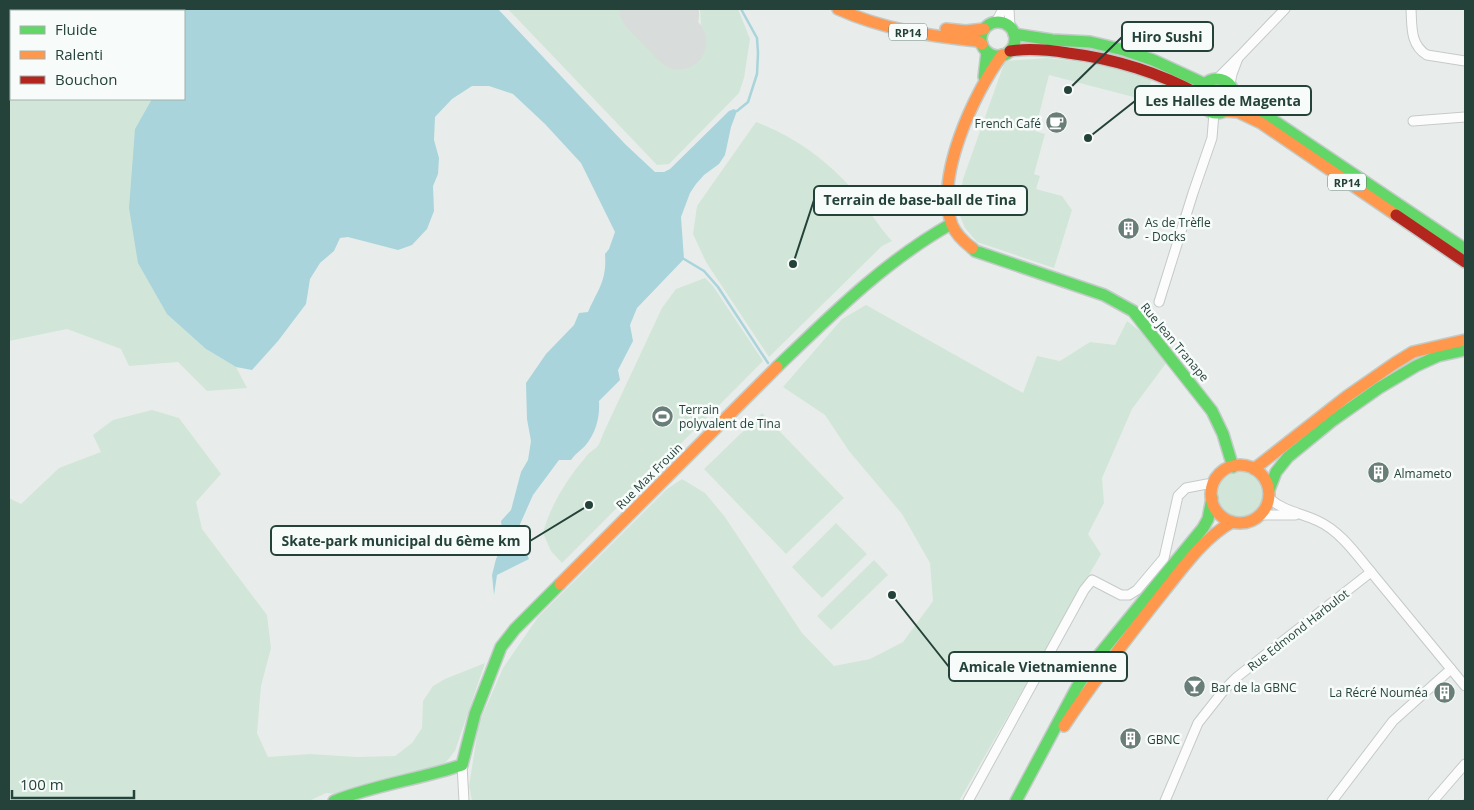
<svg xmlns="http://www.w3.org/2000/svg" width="1474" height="810" viewBox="0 0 1474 810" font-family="'Open Sans',sans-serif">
<rect width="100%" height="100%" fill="#e8edeb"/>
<g fill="#d1e6d8">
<polygon points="9,9 201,9 184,69 184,11 11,11 11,99 166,99 206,349 236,367 247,388 207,391 178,362 129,366 121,349 67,329 9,341"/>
<polygon points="508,9 620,9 668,59 701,27 700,9 738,9 750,39 744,78 739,93 669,164 657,165"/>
<path d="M1046 58C1084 62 1115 66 1152 79L1148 90H1143L1141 99 1049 75 1035 131 1045 134 1034 174 1040 176 1036 189 1062 196 1072 210 1054 268 977 242 965 228 958 211 963 179 1005 61Z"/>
<path d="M756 122C793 136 827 160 853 190 867 206 877 225 892 241L882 246 769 357 706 262 693 234 697 206Z"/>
<path d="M705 278 713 286 763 361 562 563 551 551 543 533C550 506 567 479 585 458 595 445 597 453 603 434L662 308 676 289Z"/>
<polygon points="866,305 1023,393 1037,356 1060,361 1090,342 1115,345 1127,321 1145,335 1167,362 1132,409 1102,478 1104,503 1088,534 1101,554 959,801 472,801 469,786 479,723 503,668 538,617 667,489 682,479 705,493 725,517 802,633 834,666 870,659 903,642 933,601 930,563 902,514 849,451 825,415 783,387 842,319"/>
<polygon points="152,410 179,418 221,474 196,502 202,529 267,615 271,648 261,686 257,733 268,757 310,754 357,757 395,756 412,743 422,728 423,701 433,686 445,679 485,663 455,751 446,762 432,768 339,794 326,793 309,801 9,801 9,498 21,504 59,468 101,452 93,435 113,420"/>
<polygon points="762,413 844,498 786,554 704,469"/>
<circle cx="1239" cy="494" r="24"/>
<polygon points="836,523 867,554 822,598 792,567"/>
<polygon points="874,560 888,575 831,630 817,616"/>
</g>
<path fill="#a9d4db" d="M185 9H498L625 144 655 172H664L670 169 729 111 734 109 737 111 731 127 725 155 719 164 704 175 696 184 690 193 681 217 684 259 637 308 630 325 633 341 618 370 620 380 599 401C600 417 596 433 585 446 580 451 575 454 571 460H559L533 495 517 531 529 559 497 575 494 595 492 575 496 559 504 542 501 521 511 510 521 472 528 460 531 441 527 419 526 383 546 354 574 325 579 313 588 312C598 289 607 281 605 254L609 249 615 232 581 163 545 124 513 94 489 86H472L452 99 435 117 434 140 439 158 438 174 433 186 434 211 427 229 412 245 398 250 348 237 340 238 334 251 320 263 310 279 306 304 278 341 252 370 236 367 206 349 167 314 138 263 129 208 135 129 152 99H184V15Z"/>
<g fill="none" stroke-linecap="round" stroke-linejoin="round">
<g stroke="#a9d4db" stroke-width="2.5">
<polyline points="737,111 748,102 757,74 758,53 757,38 741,9"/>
<polyline points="684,259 704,271 718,287 768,363"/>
<polyline points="1464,801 1465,799"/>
</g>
<path stroke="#d8dddc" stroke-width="22" d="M652 14C657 39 690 40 688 12L685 9"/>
<polyline stroke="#d8dddc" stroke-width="55" points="647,9 679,42"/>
<defs>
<g id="street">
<polyline points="1009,9 1010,26"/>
<path d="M1411 9C1412 26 1410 45 1427 55L1465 61"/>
<polyline points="996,22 1003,9"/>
<polyline points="1238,58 1285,9"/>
<polyline points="1217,79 1238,58 1232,74 1230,84"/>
<polyline points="1413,121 1465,117"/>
<polyline points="1159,302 1193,193 1212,138 1214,113"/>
<polyline points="1260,515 1295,515"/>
<polyline points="1371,572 1465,686"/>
<polyline points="462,765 464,801"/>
<polyline points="968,801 1084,590 1092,580 1121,595 1129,595 1137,590 1164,558 1178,496 1186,488 1207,484 1213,485"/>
<path d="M1165 801 1198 723 1224 690 1237 677 1371 572C1356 554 1340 531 1318 521 1301 513 1283 511 1269 498"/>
<polyline points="1332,801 1393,721 1451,669"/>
<polyline points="1433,801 1465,764"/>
</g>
<g id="fast">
<circle cx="998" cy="39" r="17"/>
<polyline points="1014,34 1052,40 1090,42 1124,50 1153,60 1205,84"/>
<polyline points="984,77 987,52"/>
<circle cx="1217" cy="96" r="17"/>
<polyline points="1234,92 1243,104 1267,116 1465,249"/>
<polyline points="972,248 975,251 1104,295 1133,311 1212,411 1223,434 1233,467"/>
<path d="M777 367C831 315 885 261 951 224"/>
<polyline points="1269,490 1276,472 1288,457 1332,421 1379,388 1416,366 1438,356 1465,350"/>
<path d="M334 801C375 785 420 779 462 765L475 714 501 647 515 629 560 584"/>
<polyline points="1016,801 1077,687 1094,661 1203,528 1208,519 1212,498"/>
</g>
<g id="slow">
<path d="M838 9C882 29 929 36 977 41L982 44"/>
<polyline points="946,29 966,31 984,29"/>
<polyline points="1225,111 1238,112 1261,123 1396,215"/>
<path d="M972 248C964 242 956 234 952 225 934 178 974 93 1002 55"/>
<circle cx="1240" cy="494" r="29"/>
<polyline points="1254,469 1346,397 1395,363 1413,352 1465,340"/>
<polyline points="560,584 777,367"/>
<path d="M1064 726C1095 679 1130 634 1165 590 1185 565 1204 538 1232 522"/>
</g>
<g id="jam">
<path d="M1010 51C1029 48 1049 50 1068 53 1116 59 1158 72 1200 95"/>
<polyline points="1396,215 1465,262"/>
</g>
</defs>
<use href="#street" stroke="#c5cac8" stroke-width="11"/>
<use href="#fast" stroke="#c3cbc8" stroke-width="14"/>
<use href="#slow" stroke="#c3cbc8" stroke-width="14"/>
<use href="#jam" stroke="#c3cbc8" stroke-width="14"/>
<use href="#street" stroke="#fcfcfc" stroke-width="9"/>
<use href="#fast" stroke="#63d668" stroke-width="11"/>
<use href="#slow" stroke="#ff974d" stroke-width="11"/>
<use href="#jam" stroke="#b3261e" stroke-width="11"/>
</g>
<defs>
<symbol id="cafe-disc" viewBox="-11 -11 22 22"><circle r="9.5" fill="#697e78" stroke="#f7fbf9"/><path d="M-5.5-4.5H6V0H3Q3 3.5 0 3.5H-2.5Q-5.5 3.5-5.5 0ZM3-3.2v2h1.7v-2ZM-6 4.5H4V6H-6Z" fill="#fff"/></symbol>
<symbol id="building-disc" viewBox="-11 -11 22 22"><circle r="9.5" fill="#697e78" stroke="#f7fbf9"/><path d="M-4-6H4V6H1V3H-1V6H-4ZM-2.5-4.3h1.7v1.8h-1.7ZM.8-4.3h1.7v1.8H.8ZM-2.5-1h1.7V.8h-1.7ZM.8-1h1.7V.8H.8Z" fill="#fff"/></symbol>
<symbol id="stadium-disc" viewBox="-11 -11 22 22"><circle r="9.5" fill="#697e78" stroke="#f7fbf9"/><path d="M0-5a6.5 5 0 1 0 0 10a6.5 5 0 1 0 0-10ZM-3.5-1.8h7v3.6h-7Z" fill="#fff"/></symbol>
<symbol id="bar-disc" viewBox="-11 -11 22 22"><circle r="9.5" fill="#697e78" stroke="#f7fbf9"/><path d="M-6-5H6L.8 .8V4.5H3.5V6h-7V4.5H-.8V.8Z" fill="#fff"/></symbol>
</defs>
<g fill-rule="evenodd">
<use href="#cafe-disc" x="1044" y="110" width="25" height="25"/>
<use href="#building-disc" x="1116" y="216" width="25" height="25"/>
<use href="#stadium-disc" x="650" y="404" width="25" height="25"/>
<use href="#building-disc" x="1366" y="460" width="25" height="25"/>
<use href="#bar-disc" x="1182" y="674" width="25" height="25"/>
<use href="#building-disc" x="1432" y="680" width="25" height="25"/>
<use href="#building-disc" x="1118" y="726" width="25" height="25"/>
</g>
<g text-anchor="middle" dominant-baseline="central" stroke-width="5" stroke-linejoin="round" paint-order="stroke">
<g fill="#f7fbf9" stroke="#637a73" stroke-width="1">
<rect x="889" y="23.5" width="38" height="17" rx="4"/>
<rect x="1328" y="173.5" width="38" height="17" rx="4"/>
</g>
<g font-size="11" font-weight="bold" fill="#24423a">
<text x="908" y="32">RP14</text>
<text x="1347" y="182">RP14</text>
</g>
<g font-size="12" fill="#24423a" stroke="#f7fbf9" text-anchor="start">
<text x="1041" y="123" text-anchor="end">French Café</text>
<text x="1145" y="222">As de Trèfle<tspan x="1145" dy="14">- Docks</tspan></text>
<text x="679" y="409">Terrain<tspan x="679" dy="14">polyvalent de Tina</tspan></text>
<text x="1394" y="473">Almameto</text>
<text x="1211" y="687">Bar de la GBNC</text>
<text x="1428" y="692" text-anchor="end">La Récré Nouméa</text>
<text x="1147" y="739">GBNC</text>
</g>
<g font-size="12" fill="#24423a" stroke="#f7fbf9">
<text transform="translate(1175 342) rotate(50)">Rue Jean Tranape</text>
<text transform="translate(649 476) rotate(-45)">Rue Max Frouin</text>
<text transform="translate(1298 630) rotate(-38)">Rue Edmond Harbulot</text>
</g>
</g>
<path fill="none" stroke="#24423a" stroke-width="2" d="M1068 90L1122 37M1088 138L1135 101M793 264L814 200M589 505L530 541M892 595L949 667"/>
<g fill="#24423a" stroke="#f7fbf9" stroke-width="2">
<circle cx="1068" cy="90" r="5"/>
<circle cx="1088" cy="138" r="5"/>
<circle cx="793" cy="264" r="5"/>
<circle cx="589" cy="505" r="5"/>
<circle cx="892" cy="595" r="5"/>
</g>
<g fill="#f7fbf9" stroke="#24423a" stroke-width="2">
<rect x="1122" y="22" width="91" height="29" rx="5"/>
<rect x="1135" y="86" width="176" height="29" rx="5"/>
<rect x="814" y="186" width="213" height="29" rx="5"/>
<rect x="271" y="526" width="259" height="29" rx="5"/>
<rect x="949" y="652" width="178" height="29" rx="5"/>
</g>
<g font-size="14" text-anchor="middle" font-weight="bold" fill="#24423a">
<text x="1167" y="42">Hiro Sushi</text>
<text x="1223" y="106">Les Halles de Magenta</text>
<text x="920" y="205">Terrain de base-ball de Tina</text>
<text x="401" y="546">Skate-park municipal du 6ème km</text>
<text x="1038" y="672">Amicale Vietnamienne</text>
</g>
<rect width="1474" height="810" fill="none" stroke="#24423a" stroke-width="20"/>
<rect x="10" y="10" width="175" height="90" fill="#f7fbf9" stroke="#a3b1ad"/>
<rect x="20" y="26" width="25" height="8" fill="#63d668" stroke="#a3b1ad"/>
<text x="55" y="35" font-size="15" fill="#24423a">Fluide</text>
<rect x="20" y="51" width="25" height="8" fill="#ff974d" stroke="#a3b1ad"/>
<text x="55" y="60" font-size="15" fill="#24423a">Ralenti</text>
<rect x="20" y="76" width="25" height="8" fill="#b3261e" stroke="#a3b1ad"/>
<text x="55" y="85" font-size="15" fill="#24423a">Bouchon</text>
<path d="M12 790v8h122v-8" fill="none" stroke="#24423a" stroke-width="2.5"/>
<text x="20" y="790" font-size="15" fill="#24423a" stroke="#f7fbf9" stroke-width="4" paint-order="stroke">100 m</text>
</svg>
